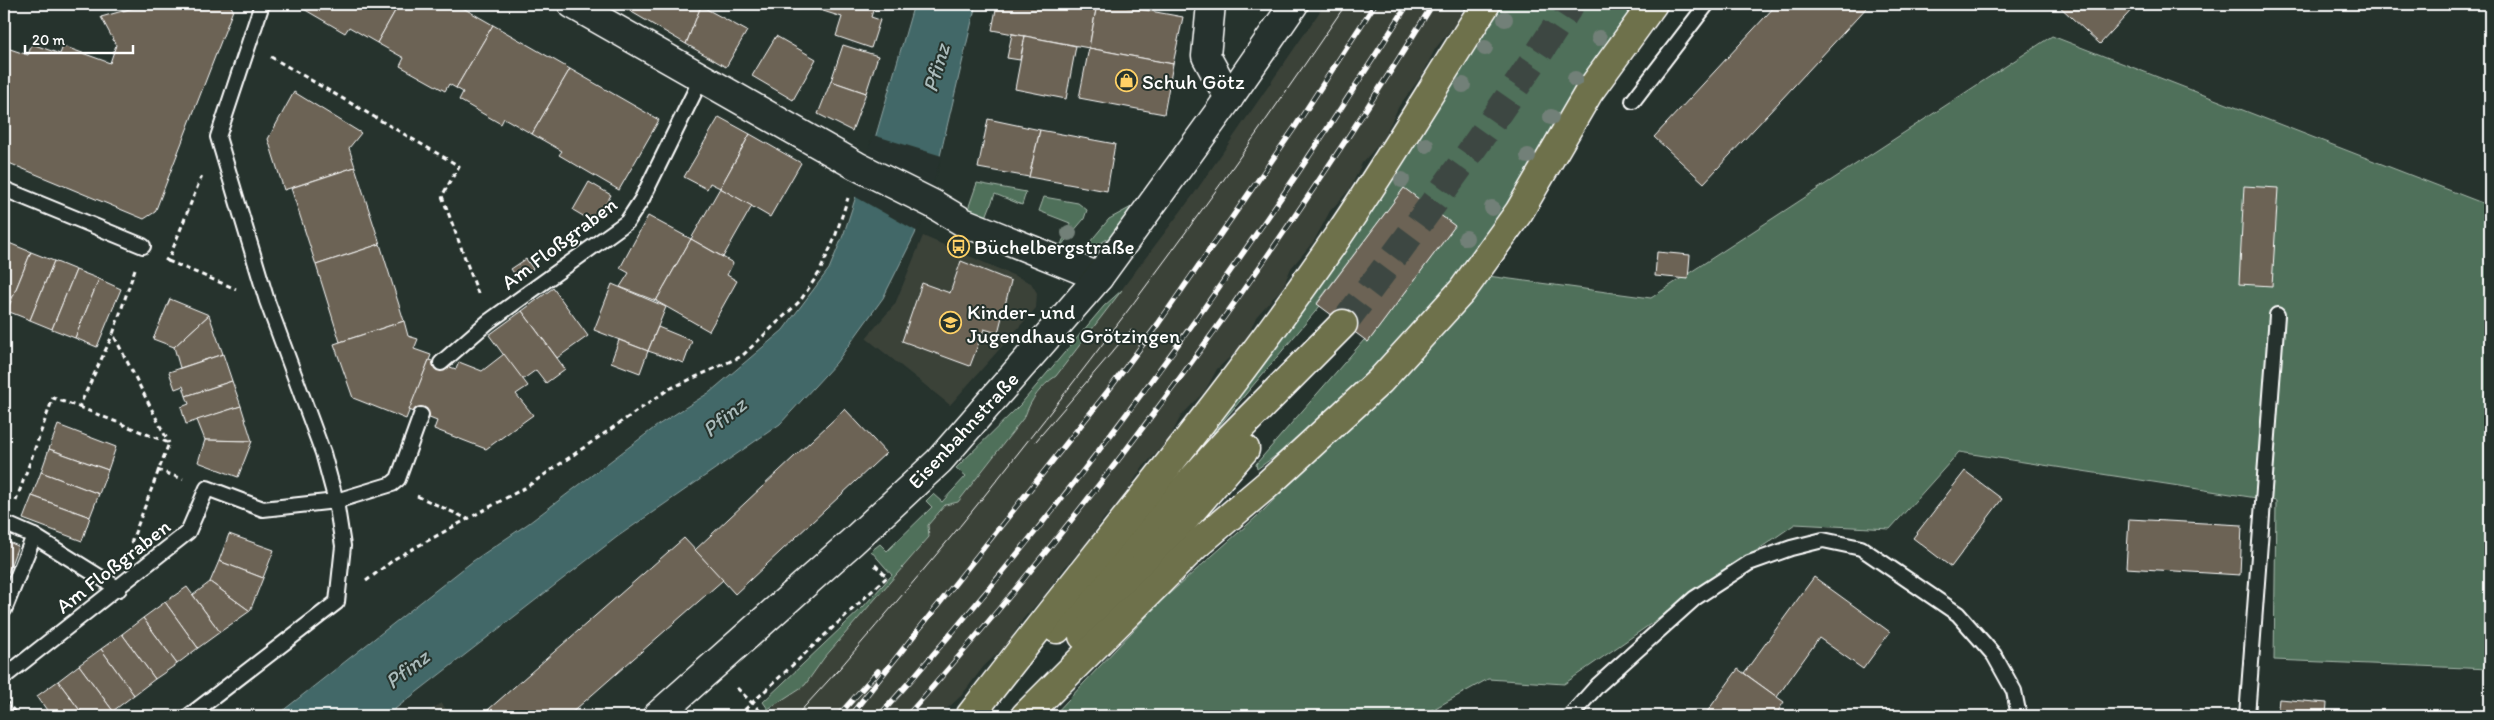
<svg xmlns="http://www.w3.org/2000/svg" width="2494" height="720" viewBox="0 0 2494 720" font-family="Itim,sans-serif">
<rect width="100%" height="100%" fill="#26332d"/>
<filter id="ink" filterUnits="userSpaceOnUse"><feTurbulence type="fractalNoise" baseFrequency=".02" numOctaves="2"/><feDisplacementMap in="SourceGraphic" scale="10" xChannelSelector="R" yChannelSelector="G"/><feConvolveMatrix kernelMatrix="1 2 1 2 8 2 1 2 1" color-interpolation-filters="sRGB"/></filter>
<g filter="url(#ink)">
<g fill="#3b4239">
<polygon points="1325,4 1465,4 1457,22 1435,49 1423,74 1399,106 1382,141 1362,163 1350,189 1330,211 1314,241 1291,268 1283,287 1256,317 1247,338 1239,349 1217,369 1205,391 1181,416 1168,441 1141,469 1123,499 1104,518 1084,547 1064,568 1044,596 1023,619 1007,645 984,666 961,696 939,716 780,716 781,715 771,705 805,685 824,658 929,537 928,525 945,505 958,502 1025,416 1029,404 1046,383 1056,376 1194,194"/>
<polygon points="923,236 1031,283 1037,293 1036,308 950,405 866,338 895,304"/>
<polygon points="441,703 452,716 423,716"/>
</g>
<g fill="#4f705a" stroke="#a7b8ac">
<polygon points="1502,4 1636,4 1596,59 1508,203 1461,271 1413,329 1313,429 1257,469 1256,464 1364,340 1368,342 1455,226 1404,188 1317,303 1320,306 1213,433 1212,431 1287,327"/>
<polygon points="2052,36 2490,206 2490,669 2274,660 2276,501 1959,452 1890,529 1795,524 1564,684 1488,679 1421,716 1053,716 1161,601 1264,510 1488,276 1651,298"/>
<polygon points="977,183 1026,192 1022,205 995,194 986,217 968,209"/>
<polygon points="1044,197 1078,203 1087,210 1084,219 1060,247 1070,223 1039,211"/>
<path d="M1137 204C1122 225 1112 243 1085 248L1109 219Z"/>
<path d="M1122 290 1056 376C1041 386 1031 399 1025 416L958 502 945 505 928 525 929 537 824 658 805 685 768 709 763 702 863 607 892 575 871 551 880 544 887 551 932 507 926 501 933 494 942 502 966 476 956 468 1020 405 1104 306Z"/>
</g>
<polygon fill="#436867" stroke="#8ea4a4" points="914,4 976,4 940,156 915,234 883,298 836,363 780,424 617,537 386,716 276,716 473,561 529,523 658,425 710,392 783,330 829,269 844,233 876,135"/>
<polygon fill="#26332d" points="873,135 942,156 918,232 854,196"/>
<g fill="#6c6455" stroke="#fff">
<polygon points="134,4 230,4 233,10 155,212 144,219 4,161 4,47 28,55 32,44 60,54 63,46 110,63 116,45 101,17 133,8"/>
<polygon points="295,4 399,4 377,43 349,27 345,33"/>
<polygon points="399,4 456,4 493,25 456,88 449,84 445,91 400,66 404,58 377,43"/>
<polygon points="618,4 702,4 686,44"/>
<polygon points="801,4 875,4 871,17 880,20 871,48 836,36 842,17"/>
<polygon points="997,4 1097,4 1089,48 992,30"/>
<polygon points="1097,4 1112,4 1183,17 1173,64 1089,48"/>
<polygon points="1777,4 1870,4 1704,183 1654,137"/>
<polygon points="2057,4 2137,4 2100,44"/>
<polygon points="701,6 747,31 726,67 686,44"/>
<polygon points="493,25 570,69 532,134 504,118 501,124 459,100 463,92 456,88"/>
<polygon points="1012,34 1025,36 1020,60 1007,58"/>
<polygon points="776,36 816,59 793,100 752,76"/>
<polygon points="1025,36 1076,46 1066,99 1015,89"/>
<polygon points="843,45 878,56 866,93 831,81"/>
<polygon points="1089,48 1173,64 1164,114 1079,98"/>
<polygon points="570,69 659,120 619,190 559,155 562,151 532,134"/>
<polygon points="831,81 866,93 852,131 818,114"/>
<polygon points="294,92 361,133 349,148 355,167 284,190 268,139"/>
<polygon points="719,117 750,134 720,188 710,183 707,189 684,177"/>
<polygon points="988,119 1040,130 1029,177 978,168"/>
<polygon points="1040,130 1115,144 1107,191 1029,177"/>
<polygon points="750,134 801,163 770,217 720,188"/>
<polygon points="355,167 380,244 316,265 291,188"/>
<polygon points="589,182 611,195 595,223 573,210"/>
<polygon points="2244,186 2278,188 2272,286 2239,284"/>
<polygon points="720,188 752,206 723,257 691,239"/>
<polygon points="1404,188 1455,226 1368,342 1317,304"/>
<polygon points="648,216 691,239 656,301 620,287 629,273 620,268"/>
<polygon points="691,239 733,263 727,275 737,281 709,331 656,301"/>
<polygon points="9,243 31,252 7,311 4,310 4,255"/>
<polygon points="380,244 404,321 340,342 316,265"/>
<polygon points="31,252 54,261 30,320 7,311"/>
<polygon points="1657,252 1690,255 1688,279 1655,276"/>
<polygon points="526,259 533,269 518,279 511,269"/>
<polygon points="54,261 76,270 52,329 30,320"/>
<polygon points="961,261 1011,281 998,333 984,329 970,366 902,341 922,283 950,293"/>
<polygon points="76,270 99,279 75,338 52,329"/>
<polygon points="99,279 121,289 97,347 75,338"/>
<polygon points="612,284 666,307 648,351 594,330"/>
<polygon points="553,288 588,336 557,358 522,311"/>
<polygon points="170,299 209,315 174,347 153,339"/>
<polygon points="522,311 565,369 546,383 536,370 522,380 489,335"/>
<polygon points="209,315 223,354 180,368 174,347"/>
<polygon points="404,321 408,336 418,339 414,349 431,355 406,419 353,398 334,344"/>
<polygon points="658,327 692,341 684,363 648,351"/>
<polygon points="619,340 648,351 640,373 611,362"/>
<polygon points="223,354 232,381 186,396 183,386 175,389 169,372"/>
<polygon points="504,354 528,386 516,394 533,415 486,449 434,429 437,421 409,410 429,360 456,369 459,362 482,371"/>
<polygon points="232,381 241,406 186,424 181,407 189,404 186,396"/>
<polygon points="241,406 252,441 205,440 197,420"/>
<polygon points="845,409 886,453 735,594 695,550"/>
<polygon points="58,425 116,447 108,470 49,449"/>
<polygon points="205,440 252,441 238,477 198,462"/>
<polygon points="49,449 108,470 99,494 41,472"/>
<polygon points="1965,471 2002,499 1951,567 1913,538"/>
<polygon points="41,472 99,494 90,517 32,496"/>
<polygon points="32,496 90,517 82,541 23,519"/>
<polygon points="2129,519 2242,525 2240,575 2126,568"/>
<polygon points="229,534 274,550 263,578 219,561"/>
<polygon points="684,538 723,580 568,716 481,716"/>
<polygon points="4,540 18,546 4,583"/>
<polygon points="219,561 263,578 250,611 210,582"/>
<polygon points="1814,577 1890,632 1863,669 1819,638 1777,697 1744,673"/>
<polygon points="210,582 250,611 220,632 193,595"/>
<polygon points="187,587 220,632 198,648 165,602"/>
<polygon points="165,602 198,648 177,664 143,618"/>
<polygon points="143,618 177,664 155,679 122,634"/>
<polygon points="122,634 155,679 134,695 101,649"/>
<polygon points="101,649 134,695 113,711 79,665"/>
<polygon points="79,665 113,711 105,716 84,716 58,681"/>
<polygon points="1738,669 1784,702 1776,714 1779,716 1704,716"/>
<polygon points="58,681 84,716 51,716 37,696"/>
<polygon points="2279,699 2327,703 2326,716 2277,716"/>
</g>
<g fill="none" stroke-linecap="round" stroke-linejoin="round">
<path stroke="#3c4742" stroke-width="28" stroke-dasharray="28 14" stroke-linecap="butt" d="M1343 324C1423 219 1500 114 1571 4"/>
<defs>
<g id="lane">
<polyline points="1633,101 1707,4"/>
<polyline points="4,189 143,246"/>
<polyline points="441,363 488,322 627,222 642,199 701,79"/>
<polyline points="4,523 34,536"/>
<polyline points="4,610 34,536 119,589"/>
<polyline points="4,677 188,532 207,488 263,509 336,501 392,484 398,479 421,415"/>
<polyline points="189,716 337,602 343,546 336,501 323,453 267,301 218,137 262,4"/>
<polyline points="1570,716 1598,685 1695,598 1749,563 1791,548 1823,540 1861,548 1958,614 1994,655 2014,691 2019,716"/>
<polyline points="2247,716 2277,315"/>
</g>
<g id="street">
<polyline points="572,4 857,166 933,204 963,222 1099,277"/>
<polyline points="1211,4 1206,56 1229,98"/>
</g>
<polyline id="secondary" points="657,716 852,542 939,461 1099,277 1229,98 1294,4"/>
<g id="highway">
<polyline points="1057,629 1228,440 1343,324"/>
<polyline points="1083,636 1245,449"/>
<path d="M970 716C1092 557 1223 404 1336 239 1389 162 1436 82 1486 4"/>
<polyline points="1025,716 1195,546 1268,484 1380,381 1462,291 1519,212 1589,92 1653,4"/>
</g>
</defs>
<use href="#lane" stroke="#fff" stroke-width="18"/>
<use href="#street" stroke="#fff" stroke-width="31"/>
<use href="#secondary" stroke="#fff" stroke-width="31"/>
<use href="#highway" stroke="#fff" stroke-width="31"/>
<g stroke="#fff" stroke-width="3" stroke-dasharray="5 4" stroke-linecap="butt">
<polyline points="271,57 459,166 442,196 479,296"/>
<polyline points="165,259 168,261 202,175"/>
<polyline points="168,261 236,289"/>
<polyline points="135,269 113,334 169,443"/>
<polyline points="79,407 169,443"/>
<polyline points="157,470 183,479"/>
<polyline points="417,496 468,519"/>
<polyline points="16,501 53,398 79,407 113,334"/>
<polyline points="131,543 169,443"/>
<polyline points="366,581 396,558 528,486 669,389 742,356 800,301 819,273 834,240 848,198"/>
<polyline points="737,688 765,716"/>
<polyline points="6,701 18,716"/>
<polyline points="738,716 887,577 874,564"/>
</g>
<use href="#lane" stroke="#26332d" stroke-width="14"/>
<use href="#street" stroke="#26332d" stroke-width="28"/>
<use href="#secondary" stroke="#26332d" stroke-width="28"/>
<use href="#highway" stroke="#6e714b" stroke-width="28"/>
<g stroke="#fff" stroke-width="1">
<polyline points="1036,441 1131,330"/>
<path d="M834 675C890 609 947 544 1000 476 1122 323 1237 165 1346 4"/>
<polyline points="796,716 838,670"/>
</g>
<defs>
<g id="rail">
<polyline points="838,716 878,671"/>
<polyline points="850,716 1108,391 1158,324 1295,127 1375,4"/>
<path d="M879 716C1077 496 1250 254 1408 4"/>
<path d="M907 716C1103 495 1277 255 1433 4"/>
</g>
</defs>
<use href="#rail" stroke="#fff" stroke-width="5.5"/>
<use href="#rail" stroke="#26332d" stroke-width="4" stroke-dasharray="11" stroke-linecap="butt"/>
</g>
<g fill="#728078">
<circle cx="1505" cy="19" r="8"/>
<circle cx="1599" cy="38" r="8"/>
<circle cx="1485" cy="48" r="8"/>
<circle cx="1575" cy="79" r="8"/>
<circle cx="1463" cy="85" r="8"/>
<circle cx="1551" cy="117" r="8"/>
<circle cx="1426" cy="145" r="8"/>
<circle cx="1528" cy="156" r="8"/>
<circle cx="1402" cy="180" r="8"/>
<circle cx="1492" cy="208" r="8"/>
<circle cx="1069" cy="233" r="8"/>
<circle cx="1466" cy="238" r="8"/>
</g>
</g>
<defs>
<symbol id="shop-ring" viewBox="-11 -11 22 22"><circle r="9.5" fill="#26332d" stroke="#ffd166" stroke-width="1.5"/><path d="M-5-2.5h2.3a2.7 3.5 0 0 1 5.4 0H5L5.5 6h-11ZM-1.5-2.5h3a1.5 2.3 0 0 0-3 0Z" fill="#ffd166"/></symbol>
<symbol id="bus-ring" viewBox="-11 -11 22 22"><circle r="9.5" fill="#26332d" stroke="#ffd166" stroke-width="1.5"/><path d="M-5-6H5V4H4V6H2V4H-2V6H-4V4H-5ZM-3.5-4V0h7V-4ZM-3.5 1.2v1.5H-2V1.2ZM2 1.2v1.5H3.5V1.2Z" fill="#ffd166"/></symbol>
<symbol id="school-ring" viewBox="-11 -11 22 22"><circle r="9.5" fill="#26332d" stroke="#ffd166" stroke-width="1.5"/><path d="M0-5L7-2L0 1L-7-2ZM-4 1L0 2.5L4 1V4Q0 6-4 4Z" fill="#ffd166"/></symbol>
</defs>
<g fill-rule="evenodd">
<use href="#shop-ring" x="1114" y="68" width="25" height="25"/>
<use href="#bus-ring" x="946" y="234" width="25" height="25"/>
<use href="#school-ring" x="938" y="310" width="25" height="25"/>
</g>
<g text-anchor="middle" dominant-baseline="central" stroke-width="4" stroke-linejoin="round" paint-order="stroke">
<g font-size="21" fill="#fff" stroke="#26332d" text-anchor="start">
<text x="1142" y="81">Schuh Götz</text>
<text x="974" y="246">Büchelbergstraße</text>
<text x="967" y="311">Kinder- und<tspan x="967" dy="24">Jugendhaus Grötzingen</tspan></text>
</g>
<g font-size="21" fill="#fff" stroke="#26332d">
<text transform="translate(559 243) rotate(-37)">Am Floßgraben</text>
<text transform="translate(963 430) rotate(-47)">Eisenbahnstraße</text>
<text transform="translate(113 566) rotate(-38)">Am Floßgraben</text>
</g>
<g font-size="22" font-style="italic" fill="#abb" stroke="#26332d">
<text transform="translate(936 68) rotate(-74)">Pfinz</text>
<text transform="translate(724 417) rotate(-39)">Pfinz</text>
<text transform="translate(407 669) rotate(-38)">Pfinz</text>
</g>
</g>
<rect width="2494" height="720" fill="none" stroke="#26332d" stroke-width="20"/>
<rect x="10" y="10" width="2474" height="700" fill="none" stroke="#fff" stroke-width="2" filter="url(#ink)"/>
<path d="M25 45v8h108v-8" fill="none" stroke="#ffffff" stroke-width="2.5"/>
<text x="32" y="45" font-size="15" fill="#ffffff" stroke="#26332d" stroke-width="4" paint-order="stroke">20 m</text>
</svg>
